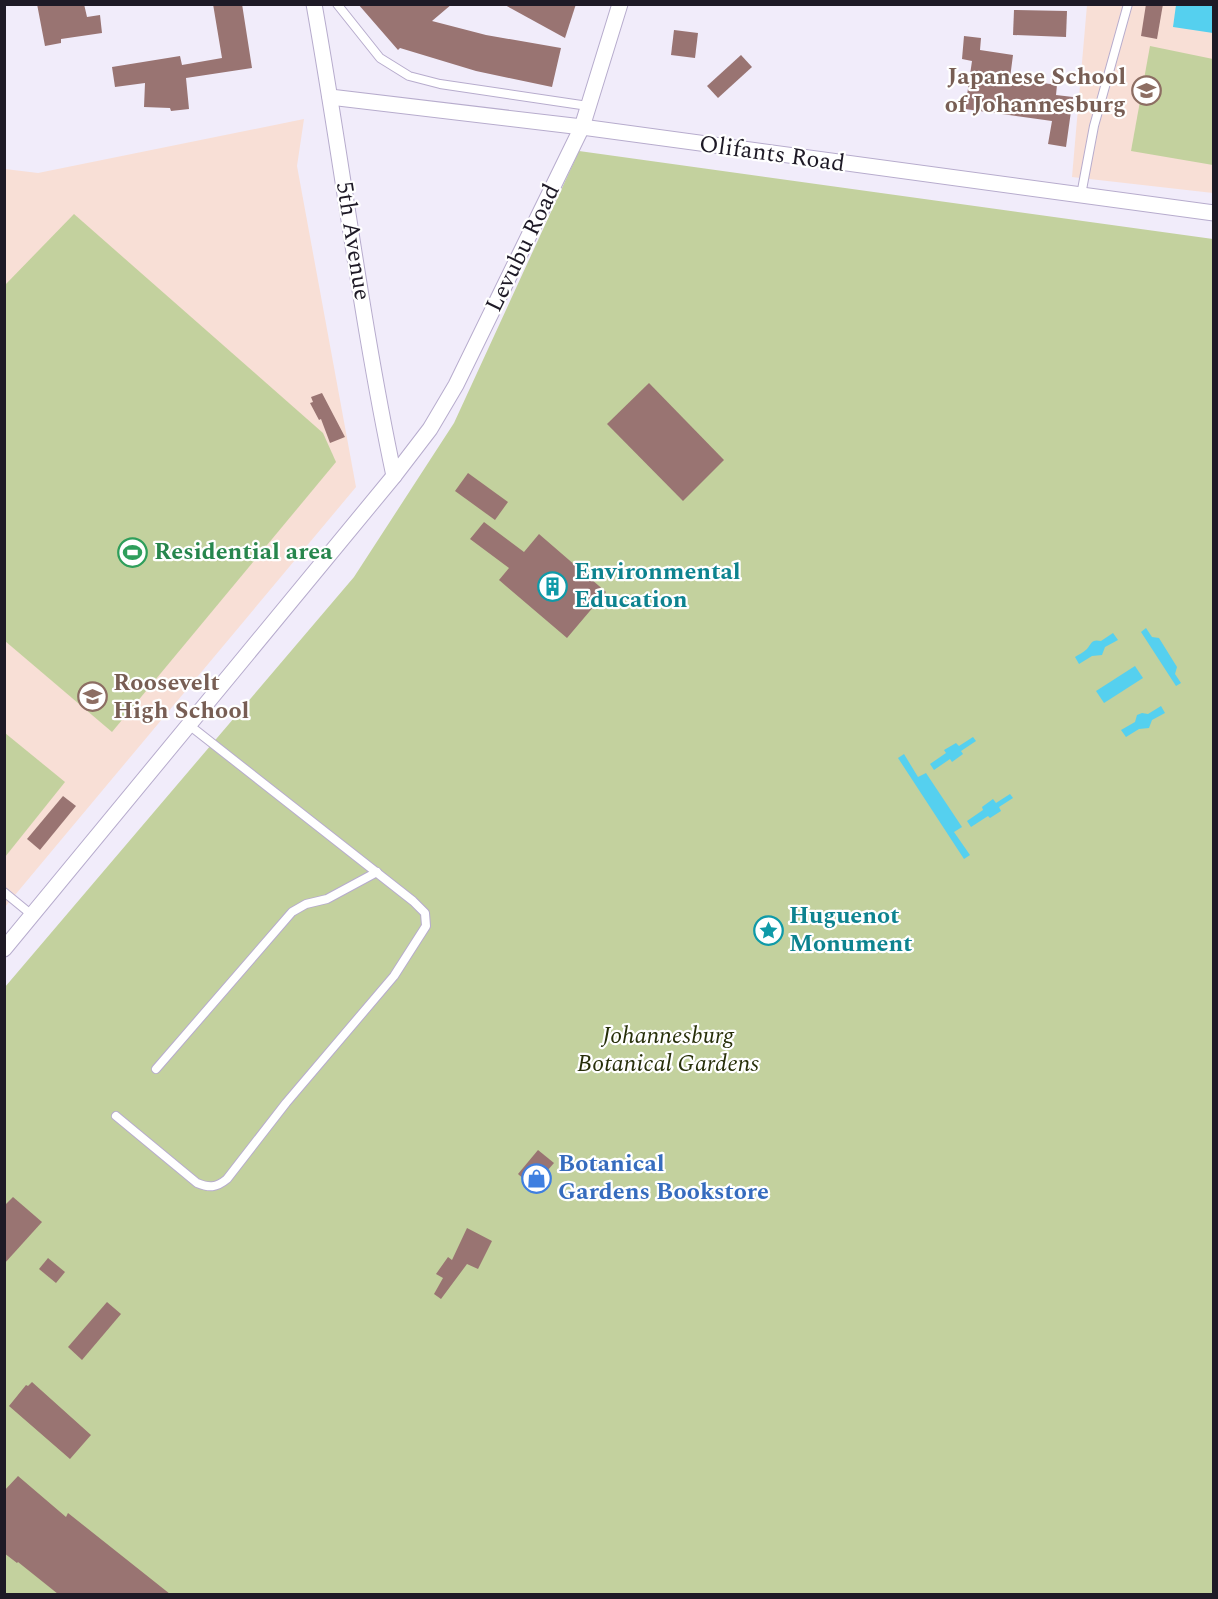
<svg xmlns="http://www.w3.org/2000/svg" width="1218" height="1599" viewBox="0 0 1218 1599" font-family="Spectral,serif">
<rect width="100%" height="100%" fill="#f1ecfa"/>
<g fill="#f8dfd6">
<polygon points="1087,5 1213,5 1213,193 1072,177"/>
<polygon points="304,119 297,166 356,487 5,907 5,169 38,173"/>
</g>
<g fill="#c3d19e">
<polygon points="1150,46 1213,59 1213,165 1131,151"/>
<polygon points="579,151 1213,239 1213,1594 5,1594 5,987 354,577 454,423"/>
<polygon points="74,214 323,433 336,462 112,732 5,641 5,285"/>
<polygon points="5,733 65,782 5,857"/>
</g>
<g fill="#55d0ef">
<polygon points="1206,5 1213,6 1213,33 1173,27 1176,5"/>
<polygon points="1146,628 1152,637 1159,638 1177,667 1175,674 1181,683 1176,686 1141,632"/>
<path d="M1113 633 1118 640 1105 647 1102 655 1092 656 1079 664 1075 657C1078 655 1084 652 1087 649 1092 643 1091 639 1101 641Z"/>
<polygon points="1135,666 1143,678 1104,703 1096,691"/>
<polygon points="1161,706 1165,713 1152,720 1149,728 1139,729 1126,737 1121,730 1135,722 1137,715 1142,713 1148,714"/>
<polygon points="973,737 976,741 961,751 963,754 952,762 950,759 934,770 930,764 946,753 944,750 956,743 959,746"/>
<polygon points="904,754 918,777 926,773 962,827 954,832 970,855 964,859 898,758"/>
<polygon points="1010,794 1013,798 999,807 1001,811 990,818 988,816 971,827 967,821 983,810 982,807 993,799 996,803"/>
</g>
<g fill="#997472">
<polygon points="37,4 84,4 87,17 100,15 102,33 61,39 61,43 45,46"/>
<polygon points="213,4 242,4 252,68 186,78 189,109 171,111 170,108 144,107 145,83 115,87 112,67 180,56 182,65 222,58"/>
<polygon points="358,4 452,4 432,21 486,35 561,48 552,87 476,71 400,48 398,50"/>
<polygon points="503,4 576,4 565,38"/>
<polygon points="1146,4 1163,4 1157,39 1141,36"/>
<polygon points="1014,10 1067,11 1066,37 1013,35"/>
<polygon points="674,30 698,33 695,58 671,55"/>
<polygon points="964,36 981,38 980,50 1013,55 1010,78 1057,85 1056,95 1073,97 1066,147 1048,144 1052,121 965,109 972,61 962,59"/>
<polygon points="741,55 752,67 718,98 707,86"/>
<polygon points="649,383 724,460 683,501 607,424"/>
<polygon points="322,393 345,437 330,443 321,419 319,420 310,403 313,402 311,397"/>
<polygon points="468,473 508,502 495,520 455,491"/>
<polygon points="484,522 524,552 539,534 606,592 567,638 499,580 509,568 470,539"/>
<polygon points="63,796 76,806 40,850 27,839"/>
<polygon points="538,1150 554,1163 533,1187 518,1174"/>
<polygon points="13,1197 42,1222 4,1264 4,1206"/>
<polygon points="467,1228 492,1241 478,1269 467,1264 441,1299 434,1294 443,1278 436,1274 448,1257 452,1260"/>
<polygon points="48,1258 65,1272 56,1283 39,1269"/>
<polygon points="107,1302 121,1314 82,1360 68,1347"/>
<polygon points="32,1382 91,1435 70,1459 9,1406 26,1385 28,1386"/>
<polygon points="18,1476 66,1517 68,1513 170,1594 58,1594 18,1562 17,1563 4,1553 4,1491"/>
</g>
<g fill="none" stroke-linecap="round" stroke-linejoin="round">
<defs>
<g id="lane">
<polyline points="337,4 380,58 409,76 440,84 588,106"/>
<polyline points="1081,195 1094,126 1128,4"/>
<polyline points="4,892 32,915"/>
<polyline points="156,1069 292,912 306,904 327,899 377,872"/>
<path d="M116 1116 197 1183C209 1188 216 1188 227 1179L286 1103 394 976 426 926 425 913 413 901 189 725"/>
</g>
<g id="street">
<path d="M314 4C342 161 361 320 394 476"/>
<polyline points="330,97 582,127 1214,213"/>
<polyline points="4,949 394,476 430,429 456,385 582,127 620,4"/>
</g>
</defs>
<use href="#lane" stroke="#b7accd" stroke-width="10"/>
<use href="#street" stroke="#b7accd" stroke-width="17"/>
<use href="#lane" stroke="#fff" stroke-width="8"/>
<use href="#street" stroke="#fff" stroke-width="15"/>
</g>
<defs>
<symbol id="school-ring" viewBox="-11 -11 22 22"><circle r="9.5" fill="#fff" stroke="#8d6e63" stroke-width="1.5"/><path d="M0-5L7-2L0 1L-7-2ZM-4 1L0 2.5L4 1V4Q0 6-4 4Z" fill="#8d6e63"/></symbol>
<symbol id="stadium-ring" viewBox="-11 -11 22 22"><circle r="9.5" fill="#fff" stroke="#2e9e5b" stroke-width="1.5"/><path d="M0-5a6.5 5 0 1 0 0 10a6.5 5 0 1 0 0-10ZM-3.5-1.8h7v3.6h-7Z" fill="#2e9e5b"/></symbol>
<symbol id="building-ring" viewBox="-11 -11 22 22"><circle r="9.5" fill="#fff" stroke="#0f9aa8" stroke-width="1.5"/><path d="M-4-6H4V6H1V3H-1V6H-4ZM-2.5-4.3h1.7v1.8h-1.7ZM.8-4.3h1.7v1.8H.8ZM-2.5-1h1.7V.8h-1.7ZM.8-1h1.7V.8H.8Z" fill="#0f9aa8"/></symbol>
<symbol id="sight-ring" viewBox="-11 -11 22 22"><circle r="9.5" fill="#fff" stroke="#0f9aa8" stroke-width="1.5"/><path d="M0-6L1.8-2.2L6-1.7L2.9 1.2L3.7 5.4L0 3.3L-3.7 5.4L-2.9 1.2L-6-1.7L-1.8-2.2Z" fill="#0f9aa8"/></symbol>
<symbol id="shop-ring" viewBox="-11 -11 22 22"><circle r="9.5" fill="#fff" stroke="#3f7fe0" stroke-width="1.5"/><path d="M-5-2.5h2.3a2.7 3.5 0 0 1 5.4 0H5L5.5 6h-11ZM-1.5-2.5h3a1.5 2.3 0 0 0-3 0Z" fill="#3f7fe0"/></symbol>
</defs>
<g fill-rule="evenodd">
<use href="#school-ring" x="1130" y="74" width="33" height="33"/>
<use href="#stadium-ring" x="116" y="536" width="33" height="33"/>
<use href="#building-ring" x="536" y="570" width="33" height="33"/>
<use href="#school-ring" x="76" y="680" width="33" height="33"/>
<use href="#sight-ring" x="752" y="914" width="33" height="33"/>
<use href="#shop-ring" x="520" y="1162" width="33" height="33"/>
</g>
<g text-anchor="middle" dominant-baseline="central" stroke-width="4.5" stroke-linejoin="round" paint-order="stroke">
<g font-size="24" font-weight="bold" fill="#785e54" stroke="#fff" text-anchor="end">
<text x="1126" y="77">Japanese School<tspan x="1126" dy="28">of Johannesburg</tspan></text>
<text x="113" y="683" text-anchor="start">Roosevelt<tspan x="113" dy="28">High School</tspan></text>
</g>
<g font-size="24" fill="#1e1a26" stroke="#fff">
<text transform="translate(772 154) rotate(8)">Olifants Road</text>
<text transform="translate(353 241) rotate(81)">5th Avenue</text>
<text transform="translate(523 248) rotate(-64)">Levubu Road</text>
</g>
<g font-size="24" font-weight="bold" fill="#27864d" stroke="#fff" text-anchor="start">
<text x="154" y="552">Residential area</text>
</g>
<g font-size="24" font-weight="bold" fill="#0d838f" stroke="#fff" text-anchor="start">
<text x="574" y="572">Environmental<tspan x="574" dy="28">Education</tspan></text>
<text x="789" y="916">Huguenot<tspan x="789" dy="28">Monument</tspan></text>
</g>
<g font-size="24" font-style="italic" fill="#272f09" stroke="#fff">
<text x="668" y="1036">Johannesburg<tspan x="668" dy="28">Botanical Gardens</tspan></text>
</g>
<g font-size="24" font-weight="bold" fill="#366cbe" stroke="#fff" text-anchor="start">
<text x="558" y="1164">Botanical<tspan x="558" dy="28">Gardens Bookstore</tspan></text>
</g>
</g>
<rect width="1218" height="1599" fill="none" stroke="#1e1a26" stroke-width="12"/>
</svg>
